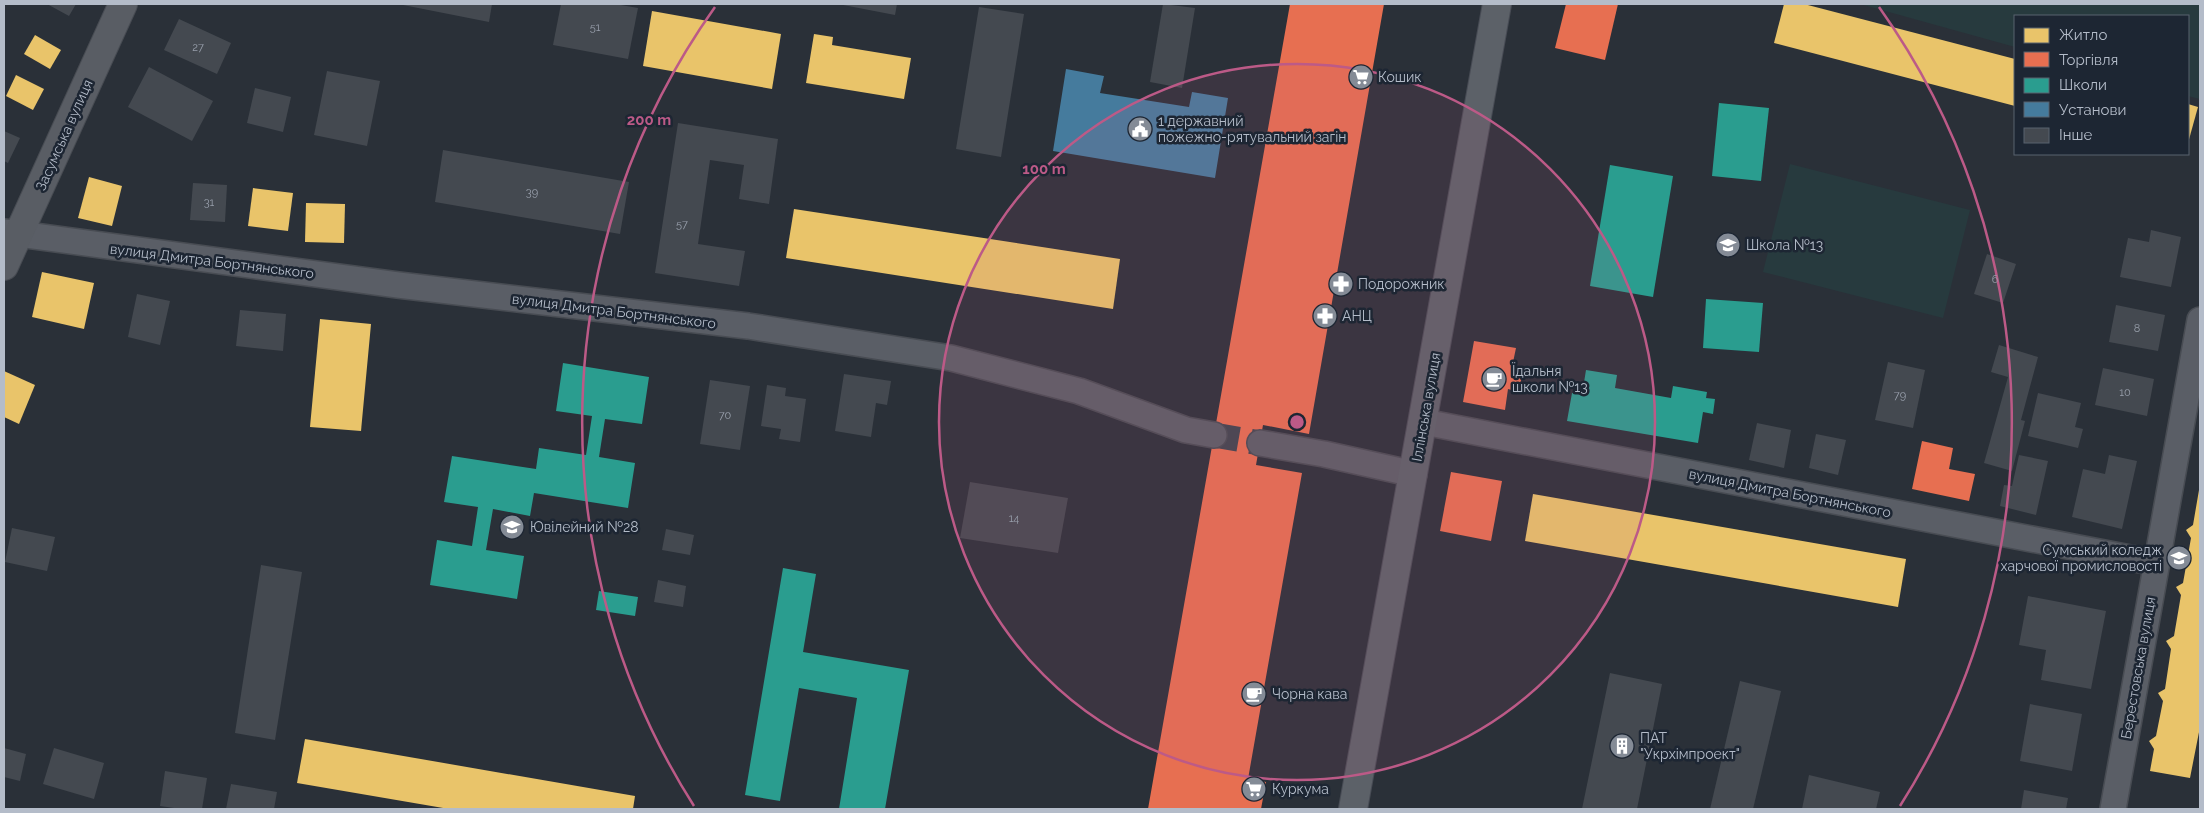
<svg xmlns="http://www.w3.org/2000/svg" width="2204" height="813" viewBox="0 0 2204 813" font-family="Raleway,sans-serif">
<rect width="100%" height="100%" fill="#2a3038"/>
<g fill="#273a3e">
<polygon points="1860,4 2200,4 2200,99 2188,96 2188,16 2015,16 2015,47"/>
<polygon points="1790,164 1970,210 1943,318 1763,272"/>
</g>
<g fill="#e9c46a">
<polygon points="1784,4 1804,4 2015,59 2015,106 1774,43"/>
<polygon points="652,11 781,34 772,89 643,66"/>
<polygon points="814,34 833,37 832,45 911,58 904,99 806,83"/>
<polygon points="35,35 61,50 50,69 24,54"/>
<polygon points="16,75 44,89 33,110 6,96"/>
<polygon points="2188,104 2198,107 2188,143"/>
<polygon points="89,177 122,186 112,226 78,218"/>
<polygon points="253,188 293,193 288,231 248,226"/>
<polygon points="306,203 345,204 344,243 305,242"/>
<polygon points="794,209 1120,259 1113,309 786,258"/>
<polygon points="42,272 94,283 84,329 32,317"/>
<polygon points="320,319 371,324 361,431 310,427"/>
<polygon points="4,371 35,385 19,424 4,417"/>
<polygon points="2199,490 2200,727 2190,778 2150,771 2154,749 2149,741 2156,736 2163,701 2158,693 2165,689 2171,649 2166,641 2174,636 2181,595 2176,587 2183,583 2191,538 2186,530 2193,525"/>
<polygon points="1533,494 1906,559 1898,607 1525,541"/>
<polygon points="305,739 635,796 633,809 449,809 297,783"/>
</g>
<g fill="#e76f51">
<polygon points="1290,4 1384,4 1309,434 1263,425 1256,465 1302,473 1248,779 1266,782 1261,809 1148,809"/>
<polygon points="1566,4 1618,4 1605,60 1555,48"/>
<polygon points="1474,341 1516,348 1512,367 1523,369 1519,392 1508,389 1505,410 1463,402"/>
<polygon points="1922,441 1953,448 1949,469 1975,474 1969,501 1912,489"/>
<polygon points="1451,472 1502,481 1491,541 1440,531"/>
</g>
<g fill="#2a9d8f">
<polygon points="1719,103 1769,108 1761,181 1712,176"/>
<polygon points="1610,165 1673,176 1653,297 1590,286"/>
<polygon points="1706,299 1763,303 1759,352 1703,348"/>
<polygon points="563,363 649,377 642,424 605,419 599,457 635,463 628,508 534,493 530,516 493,509 486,550 524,556 517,599 430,585 437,540 472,546 478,507 444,502 452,456 536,469 539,448 586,455 592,416 556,411"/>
<polygon points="1586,370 1617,375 1615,388 1671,398 1673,386 1707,392 1706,398 1715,399 1713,414 1703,412 1698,443 1567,421 1572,393 1582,395"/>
<polygon points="783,568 816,574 803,652 909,670 885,809 839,809 857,698 799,688 780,801 745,795"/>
<polygon points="599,591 638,597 635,616 596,610"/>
</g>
<polygon fill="#457b9d" points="1066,69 1104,76 1100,93 1189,107 1192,92 1228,98 1215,178 1053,151"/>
<g fill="#444950">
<polygon points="47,4 76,4 69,16"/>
<polygon points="398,4 492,4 489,22"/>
<polygon points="561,4 615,4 638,8 628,59 553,45"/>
<polygon points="838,4 897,4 895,15"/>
<polygon points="1163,4 1195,8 1182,88 1150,82"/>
<polygon points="979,7 1024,14 1001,157 956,149"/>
<polygon points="179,19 231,43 217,74 164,50"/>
<polygon points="149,67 213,101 192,141 128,107"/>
<polygon points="327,71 380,81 367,146 314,135"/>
<polygon points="255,88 291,97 283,132 247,123"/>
<polygon points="678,123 778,139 769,204 739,199 744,165 710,160 698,244 745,251 739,286 655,273"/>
<polygon points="4,131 20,138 8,163 4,161"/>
<polygon points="443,150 629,182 620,234 435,202"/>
<polygon points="193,183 227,185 225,222 190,220"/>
<polygon points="2151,230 2181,237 2171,287 2120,277 2128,238 2149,242"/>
<polygon points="1987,254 2016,264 2003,303 1974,294"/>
<polygon points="137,294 170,301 160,345 128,337"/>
<polygon points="2116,305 2165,315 2158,351 2109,342"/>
<polygon points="240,310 286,314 283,351 236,346"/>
<polygon points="1999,345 2038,357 2021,420 2025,421 2012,471 1984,463 2008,377 1991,372"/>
<polygon points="1888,362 1925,370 1913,428 1875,420"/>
<polygon points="2103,368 2154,379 2147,416 2095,405"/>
<polygon points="844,374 891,381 887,405 876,403 871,437 835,431"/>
<polygon points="710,380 750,386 740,450 700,444"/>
<polygon points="767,385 786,388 785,396 806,399 800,442 779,439 781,429 761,426"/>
<polygon points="2038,393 2081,403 2075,427 2083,429 2078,448 2028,436"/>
<polygon points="1757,423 1791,430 1784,468 1749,460"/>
<polygon points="1816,434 1846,440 1838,475 1809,468"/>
<polygon points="2019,455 2048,461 2036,515 2000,506 2004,485 2012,486"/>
<polygon points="2109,455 2137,461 2122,529 2072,517 2083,469 2105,474"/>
<polygon points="970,482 1068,498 1058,553 960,538"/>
<polygon points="12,528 55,537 47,571 5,562"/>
<polygon points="666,529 694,535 690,555 662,550"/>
<polygon points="261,565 302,572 275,740 235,733"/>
<polygon points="658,580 686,586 683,607 654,602"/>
<polygon points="2028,596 2106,611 2091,689 2041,680 2046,650 2019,645"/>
<polygon points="1610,673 1662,684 1637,809 1582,809"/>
<polygon points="1740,681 1781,691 1753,809 1710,809"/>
<polygon points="2030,704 2082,714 2072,771 2020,761"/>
<polygon points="4,748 26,754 20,781 4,777"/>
<polygon points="54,748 104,763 94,799 43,784"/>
<polygon points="165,771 207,778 202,809 181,809 160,806"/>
<polygon points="1809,775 1880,792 1876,809 1802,809"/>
<polygon points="231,784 277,792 274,809 226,809"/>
<polygon points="2024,790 2068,798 2066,809 2021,809"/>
</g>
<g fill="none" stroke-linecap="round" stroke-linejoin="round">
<polyline stroke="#3f454e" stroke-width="25" stroke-dasharray="25 12" stroke-linecap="butt" points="1214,435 1260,443"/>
<defs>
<g id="street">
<polyline points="4,232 398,285 748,326 951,358 1079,391 1186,430 1214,435"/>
<polyline points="1424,422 2156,563"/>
<polyline points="1260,443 1324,454 1414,474"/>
<polyline points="2113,809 2200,320"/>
</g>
<polyline id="secondary" points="4,266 123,4"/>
<path id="primary" d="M1353 809C1403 541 1447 272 1497 4"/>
</defs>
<use href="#street" stroke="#484c53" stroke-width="28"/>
<use href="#secondary" stroke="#484c53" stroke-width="30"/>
<use href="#primary" stroke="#484c55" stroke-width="30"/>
<use href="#street" stroke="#5a5e66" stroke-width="25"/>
<use href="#secondary" stroke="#595d64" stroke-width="28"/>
<use href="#primary" stroke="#5c6168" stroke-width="28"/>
</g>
<circle cx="1297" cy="422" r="358" fill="#bc5a87" fill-opacity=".12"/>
<g fill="none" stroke="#bc5a87" stroke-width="2.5">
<circle cx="1297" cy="422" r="358"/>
<path d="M694 806A715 715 0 0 1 715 7M1879 7A715 715 0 0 1 1900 806"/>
</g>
<defs>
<symbol id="supermarket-disc" viewBox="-11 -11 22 22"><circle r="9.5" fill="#848b96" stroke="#1d2633"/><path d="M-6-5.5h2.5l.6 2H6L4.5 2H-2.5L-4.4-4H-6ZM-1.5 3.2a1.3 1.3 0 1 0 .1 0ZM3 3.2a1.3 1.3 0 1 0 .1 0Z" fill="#fff"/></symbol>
<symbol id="civic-disc" viewBox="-11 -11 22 22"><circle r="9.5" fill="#848b96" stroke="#1d2633"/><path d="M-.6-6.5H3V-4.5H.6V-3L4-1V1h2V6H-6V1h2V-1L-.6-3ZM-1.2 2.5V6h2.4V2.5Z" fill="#fff"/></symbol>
<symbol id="school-disc" viewBox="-11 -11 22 22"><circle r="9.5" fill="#848b96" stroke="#1d2633"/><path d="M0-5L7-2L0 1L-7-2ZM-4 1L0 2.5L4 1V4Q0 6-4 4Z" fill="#fff"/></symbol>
<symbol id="pharmacy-disc" viewBox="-11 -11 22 22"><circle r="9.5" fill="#848b96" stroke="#1d2633"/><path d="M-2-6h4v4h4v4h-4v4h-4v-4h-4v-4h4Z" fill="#fff"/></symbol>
<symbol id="cafe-disc" viewBox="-11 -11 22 22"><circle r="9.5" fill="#848b96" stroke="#1d2633"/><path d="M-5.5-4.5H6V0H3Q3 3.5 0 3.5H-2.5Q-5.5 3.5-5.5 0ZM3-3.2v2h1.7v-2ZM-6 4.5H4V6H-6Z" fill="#fff"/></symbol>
<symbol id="university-disc" viewBox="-11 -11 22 22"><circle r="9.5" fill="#848b96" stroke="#1d2633"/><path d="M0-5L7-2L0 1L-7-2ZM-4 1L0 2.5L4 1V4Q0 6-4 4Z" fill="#fff"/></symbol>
<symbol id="building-disc" viewBox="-11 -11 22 22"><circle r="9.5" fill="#848b96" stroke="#1d2633"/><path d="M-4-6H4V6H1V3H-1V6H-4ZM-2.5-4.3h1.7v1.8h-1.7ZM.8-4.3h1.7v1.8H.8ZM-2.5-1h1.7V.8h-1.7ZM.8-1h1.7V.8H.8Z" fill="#fff"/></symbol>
</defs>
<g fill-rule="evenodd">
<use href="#supermarket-disc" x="1347" y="63" width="28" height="28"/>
<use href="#civic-disc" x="1126" y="115" width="28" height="28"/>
<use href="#school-disc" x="1714" y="231" width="28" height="28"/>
<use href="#pharmacy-disc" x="1327" y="270" width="28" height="28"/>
<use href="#pharmacy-disc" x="1311" y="302" width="28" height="28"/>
<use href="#cafe-disc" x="1480" y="365" width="28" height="28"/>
<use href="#school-disc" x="498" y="513" width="28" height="28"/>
<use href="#university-disc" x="2165" y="544" width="28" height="28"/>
<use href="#cafe-disc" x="1240" y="680" width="28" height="28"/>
<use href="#building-disc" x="1608" y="732" width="28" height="28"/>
<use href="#supermarket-disc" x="1240" y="775" width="28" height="28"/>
</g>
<g text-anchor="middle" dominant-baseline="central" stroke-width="5" stroke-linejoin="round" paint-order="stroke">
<g font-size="11" fill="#989fab">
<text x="595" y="27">51</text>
<text x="198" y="47">27</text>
<text x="532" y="192">39</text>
<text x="209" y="202">31</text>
<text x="682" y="224">57</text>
<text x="1995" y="279">6</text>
<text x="2137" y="328">8</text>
<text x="2125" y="392">10</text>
<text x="1900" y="395">79</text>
<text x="725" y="415">70</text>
<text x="1014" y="518">14</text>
</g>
<g font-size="14" fill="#b4bcc9" stroke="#1d2633" text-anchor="start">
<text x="1378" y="77">Кошик</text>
<text x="1158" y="121">1 державний<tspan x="1158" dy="16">пожежно-рятувальний загін</tspan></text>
<text x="1746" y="245">Школа №13</text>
<text x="1358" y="284">Подорожник</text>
<text x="1342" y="316">АНЦ</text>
<text x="1512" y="371">Їдальня<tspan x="1512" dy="16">школи №13</tspan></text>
<text x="530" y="527">Ювілейний №28</text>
<text x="2162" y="550" text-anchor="end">Сумський коледж<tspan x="2162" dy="16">харчової промисловості</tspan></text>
<text x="1272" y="694">Чорна кава</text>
<text x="1640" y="738">ПАТ<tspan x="1640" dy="16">"Укрхімпроект"</tspan></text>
<text x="1272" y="789">Куркума</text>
</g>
<g font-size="14" fill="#b4bcc9" stroke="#1d2633">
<text transform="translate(64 135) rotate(-66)">Засумська вулиця</text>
<text transform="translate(212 261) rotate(7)">вулиця Дмитра Бортнянського</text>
<text transform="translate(614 311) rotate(7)">вулиця Дмитра Бортнянського</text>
<text transform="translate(1426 407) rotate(-80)">Іллінська вулиця</text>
<text transform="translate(1790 493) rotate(11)">вулиця Дмитра Бортнянського</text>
<text transform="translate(2138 668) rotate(-80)">Берестовська вулиця</text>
</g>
</g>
<circle cx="1297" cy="422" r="8" fill="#bc5a87" stroke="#1d2633" stroke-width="2.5"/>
<g font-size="15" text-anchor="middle" font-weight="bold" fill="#bc5a87" stroke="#1d2633" stroke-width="5" stroke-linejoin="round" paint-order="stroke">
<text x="649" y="125">200 m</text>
<text x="1044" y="174">100 m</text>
</g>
<rect width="2204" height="813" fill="none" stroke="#b4bcc9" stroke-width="10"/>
<rect x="2014" y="15" width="175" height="140" fill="#1d2633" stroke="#59626f"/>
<rect x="2024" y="28" width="25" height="15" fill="#e9c46a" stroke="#59626f"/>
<text x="2059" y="40" font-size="15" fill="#b4bcc9">Житло</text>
<rect x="2024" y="52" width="25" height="15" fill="#e76f51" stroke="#59626f"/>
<text x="2059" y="65" font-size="15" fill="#b4bcc9">Торгівля</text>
<rect x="2024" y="78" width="25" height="15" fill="#2a9d8f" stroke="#59626f"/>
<text x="2059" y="90" font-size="15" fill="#b4bcc9">Школи</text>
<rect x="2024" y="102" width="25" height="15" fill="#457b9d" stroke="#59626f"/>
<text x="2059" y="115" font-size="15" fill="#b4bcc9">Установи</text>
<rect x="2024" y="128" width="25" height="15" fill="#444950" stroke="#59626f"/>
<text x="2059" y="140" font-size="15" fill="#b4bcc9">Інше</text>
</svg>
